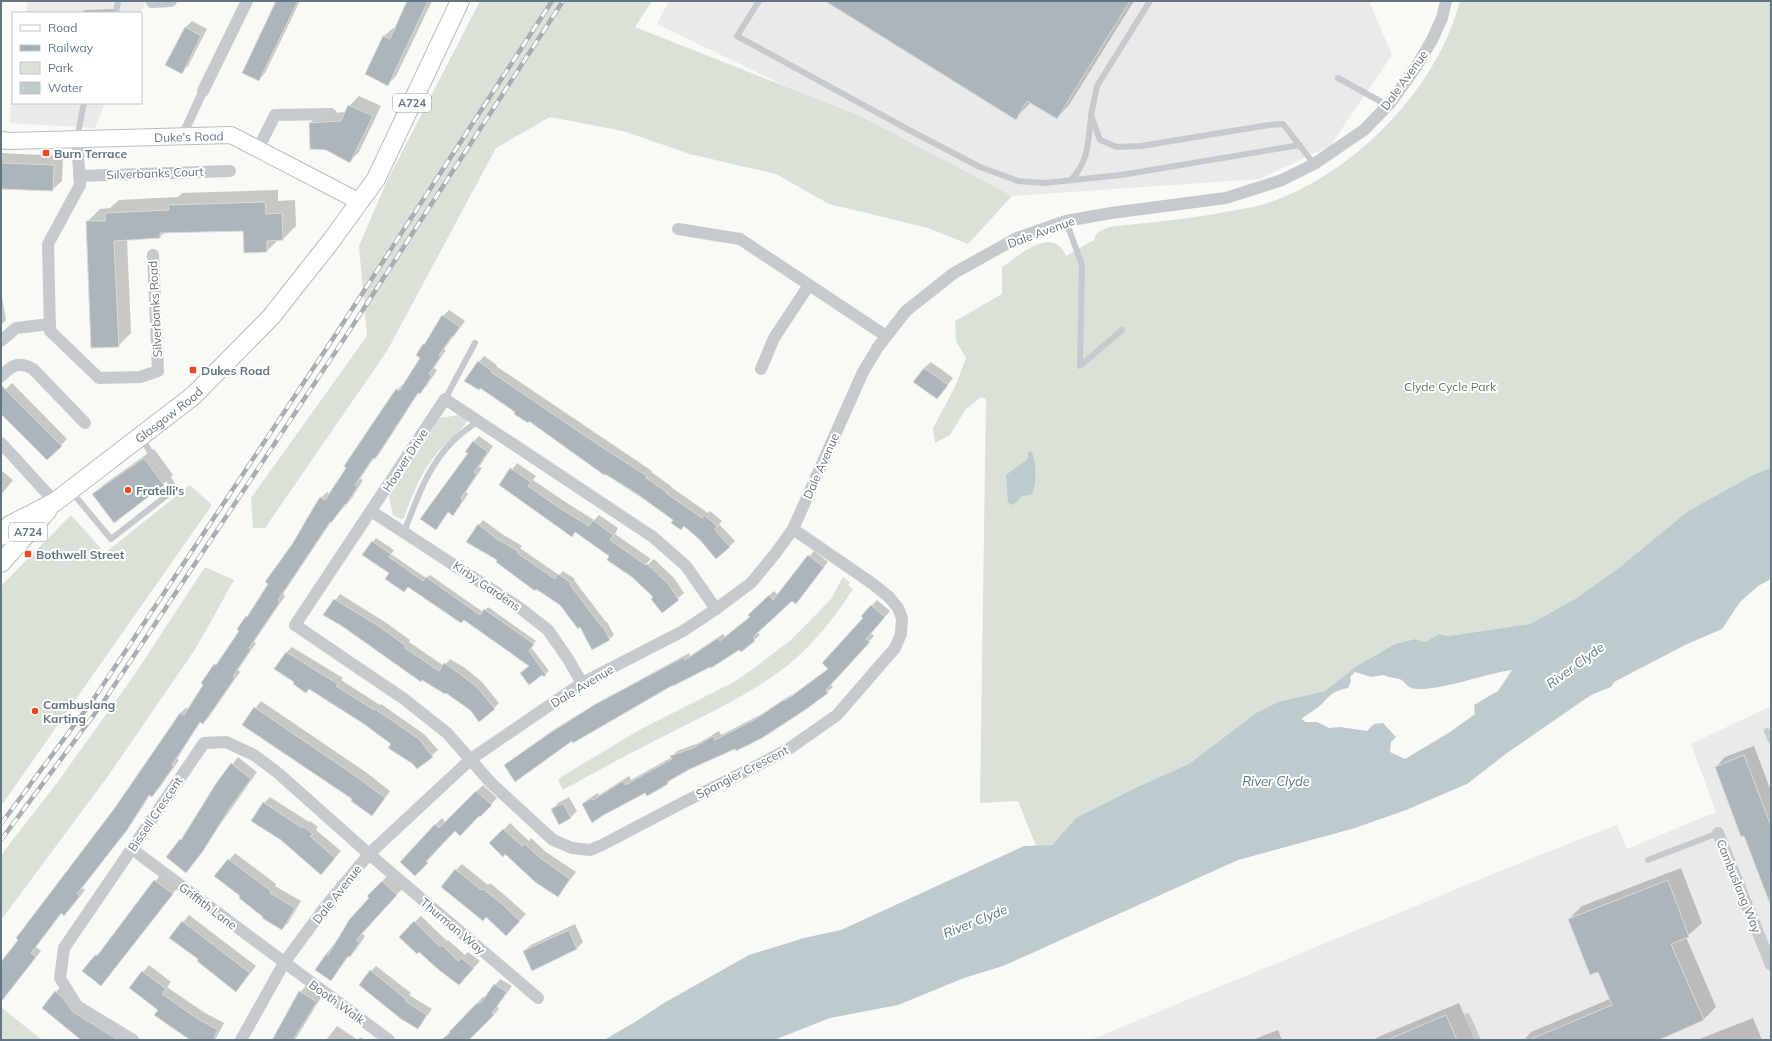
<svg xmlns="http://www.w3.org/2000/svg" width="1772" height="1041" viewBox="0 0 1772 1041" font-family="Mulish,sans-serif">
<rect width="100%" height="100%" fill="#f9f9f6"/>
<g fill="#e9eae9">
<polygon points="27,1 146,1 141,14 141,13 27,13"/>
<polygon points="669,1 1369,1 1392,55 1330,146 1259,179 1012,196 657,24"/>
<polygon points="13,47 13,103 105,103 95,128 10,123"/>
<polygon points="1771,706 1771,1040 1090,1040 1537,856 1617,825 1627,849 1716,812 1691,744"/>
</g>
<g fill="#dae1d7">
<polygon points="480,1 652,1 635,27 860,116 1012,196 968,244 928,228 829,204 776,174 690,154 623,131 550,117 496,148 387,351 265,528 253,528 251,498 367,336 359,246 387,181"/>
<path d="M1460 1H1771V468L1755 474 1688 511 1620 567 1575 599 1530 624 1449 636 1439 634 1425 642 1415 639 1395 644 1355 667 1325 691 1278 702 1256 713 1189 764 1137 787 1076 818 1052 845 1036 846 1018 801 980 803 986 399 981 397 965 410 950 435 935 443 933 428 955 387 966 358 956 341 955 321 1002 294V267C1020 255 1053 224 1066 256L1094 240C1095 232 1102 230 1109 227 1151 222 1194 219 1236 210 1245 208 1256 207 1265 204 1352 176 1437 90 1460 1Z"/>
<path d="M459 415 467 420C465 429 443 445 436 454 421 473 412 495 404 518L401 519 393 515 389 496 440 418Z"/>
<polygon points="190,485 212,505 1,806 1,586 71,515 105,553"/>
<polygon points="205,567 234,580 196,648 108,776 1,920 1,855 57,783 135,674"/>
<path d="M843 577 850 582 848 585 853 589C835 617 814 644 788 665 754 692 715 710 676 730 638 749 600 769 563 790L558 780 561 777 641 729 734 682 750 671 791 640 831 599Z"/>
<polygon points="1,1007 42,1040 1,1040"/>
</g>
<g fill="#bdcace" fill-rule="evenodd">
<path d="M1031 451C1037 460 1037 487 1031 495L1022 496 1013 505 1008 503 1006 475 1028 459V452Z"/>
<path d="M1771 468V579L1758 586 1740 602 1722 629 1685 645 1614 682 1611 687 1591 695 1507 753 1467 784 1406 810 1355 828 1238 860 1003 966 964 978 898 1005 830 1018 774 1040H604L635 1022 664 1003 749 955 804 938 841 930 1024 846 1052 845 1076 818 1137 787 1189 764 1256 713 1278 702 1325 691 1355 667 1395 644 1415 639 1425 642 1439 634 1449 636 1530 624 1575 599 1620 567 1688 511 1755 474ZM1512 670 1498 691 1474 705 1475 714 1450 732 1405 759 1390 752 1391 742 1396 737 1383 723 1374 724 1367 731 1340 727 1329 728 1317 722H1306L1301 719C1306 715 1312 712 1317 708 1331 697 1328 692 1348 688L1351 681 1350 677 1355 672 1371 677 1384 675C1389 678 1393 677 1399 679 1404 680 1406 686 1411 688 1431 694 1487 673 1512 670Z"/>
</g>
<g fill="#0003">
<polygon points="278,1 300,1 265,73 259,80"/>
<polygon points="408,1 432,1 396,76 388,84 366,74 384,36 393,28 395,29"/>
<polygon points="826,1 1134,1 1069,105 1057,118 1031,102 1015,119"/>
<polygon points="114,9 114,13 82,13 85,10"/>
<polygon points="192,21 207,29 188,66 182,72 185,28"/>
<polygon points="359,96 381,106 359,152 350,161 310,123 320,114 346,112 349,106"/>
<polygon points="1,153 63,156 62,181 52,190 1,188"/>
<polygon points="278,190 278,201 295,200 296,226 283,239 279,239 267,251 245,252 244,230 165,232 160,237 127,239 131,333 118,346 87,222 100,209 110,208 119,200 178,197 182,193"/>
<polygon points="1,292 6,320 1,325"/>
<polygon points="449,310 465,321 444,349 446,350 434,368 437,370 426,387 419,392 380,453 374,458 360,479 363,480 352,498 331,522 283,594 285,596 254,642 256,643 238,670 240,672 209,717 203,722 201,721 177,759 179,760 158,790 152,796 150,795 132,823 82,888 85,890 70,909 64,914 62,913 36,947 41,951 1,1000 1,963 115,810 180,713 186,708 189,709 205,684 203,683 241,631 238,629 252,611 321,498 327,492 330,495 384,408 397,390 403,384 404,385 421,357 424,345 443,316"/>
<polygon points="484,356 497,365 496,366 652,471 651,472 671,486 671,487 708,513 710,511 722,521 719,524 735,541 729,547 701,540 684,526 566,448 516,412 479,362"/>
<polygon points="931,362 953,378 937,398 924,368"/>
<polygon points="12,383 67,439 47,459 1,412 1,394"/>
<polygon points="479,436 493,446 479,467 482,468 466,492 468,494 458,509 453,514 449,512 436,528 473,442"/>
<polygon points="154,449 173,475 163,484 94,494 103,485"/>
<polygon points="517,463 536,476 533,480 567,503 594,520 599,515 618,528 615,534 651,559 642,568 643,569 654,559 674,578 684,593 662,612 654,597 611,555 576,531 500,485"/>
<polygon points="1,470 13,480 1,495"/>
<polygon points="483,520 502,534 522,546 520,548 559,575 563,571 575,579 574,580 606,622 607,622 614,635 609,639 580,626 561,604 498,560 479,525"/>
<polygon points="376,538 394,550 391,554 426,578 430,575 483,612 488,607 536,641 531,647 549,671 544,675 464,619 409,586 404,591 390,573 364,555"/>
<polygon points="814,551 828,562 801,597 792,599 757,632 760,635 741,651 739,649 572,739 505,765 553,730 601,701 689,653 690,656 723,634 725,637 750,616 754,610 774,591 778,595"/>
<polygon points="340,594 385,622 410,640 409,642 444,666 450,659 465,668 482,682 499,703 494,708 470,709 446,692 325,615"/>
<polygon points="877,600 890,611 871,633 874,636 830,684 833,687 827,692 735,748 690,768 673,778 667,784 646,792 583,804 588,799 598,793 599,795 629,776 631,780 672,757 677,751 699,743 719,731 721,735 760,715 791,695 791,696 829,668 864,618 862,616"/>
<polygon points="292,647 343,678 341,680 380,705 381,704 424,734 438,750 417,768 392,744 365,724 310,688 296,682 287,652"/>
<polygon points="261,701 367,773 390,791 378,808 372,814 354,799 243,725"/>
<polygon points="1754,746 1771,791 1771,904 1745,835 1716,767 1725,757"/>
<polygon points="238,757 257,772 192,865 186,872 167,857 186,834 218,783"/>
<polygon points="483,785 497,798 480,816 479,815 455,830 415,875 435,825 442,818 445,822"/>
<polygon points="270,797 309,822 310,821 318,827 316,830 341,851 327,867 264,803"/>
<polygon points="569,797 577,811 571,817 559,824 552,810 558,803"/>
<polygon points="510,823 529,841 531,838 546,852 576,872 558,896 505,853 491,843"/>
<polygon points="235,853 276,884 275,886 301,901 288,923 282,929 264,916 242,896 216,876"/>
<polygon points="462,864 488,885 490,883 508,898 526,914 506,935 456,870"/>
<polygon points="1681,868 1702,923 1686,937 1716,1007 1703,1020 1656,1040 1524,1040 1531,1032 1610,999 1598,971 1569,919 1582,906"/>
<polygon points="161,874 178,887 101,985 84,971 96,955 103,950"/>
<polygon points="388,875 402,889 361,933 365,936 356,950 349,956 331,980 326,954 371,898 369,896"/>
<polygon points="189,915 256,966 236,991 199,959 171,938"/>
<polygon points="421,916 447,941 448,940 465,955 468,952 480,961 459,984 400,937"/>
<polygon points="575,924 583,942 577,948 524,951 531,945"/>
<polygon points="149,965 171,982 167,987 205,1013 224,1023 215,1040 187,1040 188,1038 159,1010 143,972"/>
<polygon points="376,966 411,993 409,995 432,1009 418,1028 371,971"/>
<polygon points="500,979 512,986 497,1007 499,1009 468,1040 442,1040 483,997 486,997"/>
<polygon points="64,983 81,1004 136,1040 83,1040 56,992"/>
<polygon points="306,986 322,996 295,1040 275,1040 291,1009 289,1008 300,992"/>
<polygon points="1459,1003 1475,1040 1374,1040 1378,1037"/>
<polygon points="1753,1018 1762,1040 1697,1040"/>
<polygon points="337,1026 358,1040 326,1040"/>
<polygon points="1278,1030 1282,1040 1252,1040"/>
<polygon points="360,1037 365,1040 358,1040"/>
</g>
<g fill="#acb5bb" stroke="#dadad8">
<polygon points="276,1 298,1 259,81 242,73"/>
<polygon points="407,1 428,1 388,86 365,74 383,36 390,39"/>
<polygon points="825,1 1130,1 1057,119 1027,101 1016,120"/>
<polygon points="185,27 201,36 182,74 165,65"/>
<polygon points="348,105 373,116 350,163 326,150 310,149 309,123 341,121"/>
<polygon points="1,163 54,165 53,191 1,189"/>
<polygon points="265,202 266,214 282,213 283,240 267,241 267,252 244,253 243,231 160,233 160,238 114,241 119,347 91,348 86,221 105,221 105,213 169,210 168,205"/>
<polygon points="442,315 460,327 453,337 452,336 439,355 441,356 429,374 432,376 420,394 418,393 375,459 373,458 355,485 358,486 346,505 345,504 331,523 330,522 278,600 280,602 249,648 251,649 233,676 235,678 203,724 200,722 172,765 174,766 152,797 149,795 127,830 77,894 80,896 64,916 61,913 31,953 36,957 1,1002 1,962 18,940 16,938 114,809 180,713 184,715 203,685 201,683 214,664 216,665 239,631 237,629 246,616 247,617 268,584 265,582 293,543 312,510 320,497 325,500 346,468 344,466 383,408 396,389 399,391 420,358 416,355 423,344 424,345"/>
<polygon points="478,361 492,371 491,372 597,444 647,476 646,478 667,492 666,493 702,518 704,515 717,526 715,530 730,547 716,559 700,540 684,526 681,530 671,523 673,520 636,493 605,474 604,475 529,421 528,423 514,414 515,412 480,388 479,390 464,381"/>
<polygon points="924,368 948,385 937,399 913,382"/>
<polygon points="1,385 62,446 47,460 1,414"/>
<polygon points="473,441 488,452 474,472 477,474 461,498 463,500 453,516 448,512 436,530 420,519 468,453 465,452"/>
<polygon points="144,458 164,485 114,523 92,494"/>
<polygon points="510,468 531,482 528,486 561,509 589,526 593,520 613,535 610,540 646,565 647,564 668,584 679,600 662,613 651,599 653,597 632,577 607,560 609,556 575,532 572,537 499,485"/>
<polygon points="478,524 497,539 518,551 517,553 555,579 558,574 571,583 570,585 601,626 602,625 610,640 592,650 580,627 578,629 560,605 536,589 535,591 496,562 497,560 466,542"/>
<polygon points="372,541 391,554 389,557 423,581 426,577 480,615 484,609 534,644 529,651 546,675 544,677 542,675 529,685 520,673 529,666 464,620 461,623 408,587 404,592 385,579 389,573 362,555"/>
<polygon points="808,555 824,567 796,604 792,601 753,637 755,641 741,652 739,650 711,668 710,667 673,686 673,685 573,743 572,741 515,782 504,765 547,735 594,705 684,657 685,660 718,638 720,641 750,617 748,615 769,595 773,600"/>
<polygon points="334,599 380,627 406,646 405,648 439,671 444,663 460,674 477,687 495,709 479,722 470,710 446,693 445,694 422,680 421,682 342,626 323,615"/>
<polygon points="871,605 885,617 866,639 870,642 826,690 828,693 805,710 762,738 736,751 735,749 690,769 667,782 668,784 647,796 645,793 602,816 592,823 582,804 592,798 593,800 623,781 625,785 672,759 670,756 693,748 713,736 715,740 754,720 785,699 785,701 828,669 822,663 863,618 861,616"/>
<polygon points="286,652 338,684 336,686 374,710 375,709 419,739 433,757 417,769 413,764 388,748 391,744 364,724 309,689 306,693 293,684 294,682 274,669"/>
<polygon points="254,707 360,779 385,798 372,816 351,801 352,799 242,725"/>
<polygon points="1744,755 1771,826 1770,904 1744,836 1741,837 1715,767"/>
<polygon points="231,763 251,779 231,806 203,851 186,873 166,857 180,839 181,840 217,782"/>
<polygon points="476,791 492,805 480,817 479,816 460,836 455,831 426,861 428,863 415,876 400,862 435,824 439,828"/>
<polygon points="263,802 302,828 303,826 313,834 310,836 335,858 321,875 281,840 251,821"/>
<polygon points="563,803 571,818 559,825 551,809"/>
<polygon points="503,829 522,846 525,844 540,858 570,879 558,897 535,882 505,854 503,857 489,843"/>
<polygon points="228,859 271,891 270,893 295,908 282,930 262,918 263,917 239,898 240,896 214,876"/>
<polygon points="455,869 481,890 483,889 502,904 520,921 506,936 486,917 483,921 441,887"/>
<polygon points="154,880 173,894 101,986 82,971 95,955 97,956"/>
<polygon points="1668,880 1689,937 1671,944 1704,1020 1659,1040 1529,1040 1612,1005 1598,972 1590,975 1568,919"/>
<polygon points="382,881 397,895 356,940 360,942 350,957 348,956 331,981 315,970 326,954 328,955 348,922 348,921 369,898 367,896"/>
<polygon points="182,921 250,973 236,992 197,961 198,959 169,938"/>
<polygon points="414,921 440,947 442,945 458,961 461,958 474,968 459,985 439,970 419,952 417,954 399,937"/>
<polygon points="569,930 577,949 532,971 523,951"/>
<polygon points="370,970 406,999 405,1001 427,1015 418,1029 401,1019 359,985"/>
<polygon points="142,971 166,989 162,994 198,1019 218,1030 213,1040 190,1040 154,1015 158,1010 129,988"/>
<polygon points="494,984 507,992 492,1013 494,1015 469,1040 441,1040 450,1033 449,1032 477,1003 481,1003"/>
<polygon points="55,991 63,998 73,1012 118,1040 81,1040 42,1008"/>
<polygon points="299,991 317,1002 293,1040 272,1040"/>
<polygon points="1446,1015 1457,1040 1387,1040"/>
</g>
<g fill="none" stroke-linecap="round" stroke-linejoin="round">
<defs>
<g id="secondary">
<path id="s1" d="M1 140 9 141 231 135 360 202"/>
</g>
<g id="primary">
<path id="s2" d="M1 536 10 525 55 502 193 396 271 317 331 241 376 179 460 1"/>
<polyline points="1,563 48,510"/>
</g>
</defs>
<use href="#secondary" stroke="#b8bec2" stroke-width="18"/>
<use href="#primary" stroke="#b7bcc0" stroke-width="20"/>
<g stroke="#c6cace" stroke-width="6">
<polyline points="759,1 737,36 909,130 980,167 1018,181 1044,183 1121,175 1300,145"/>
<polyline points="1150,1 1097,86 1091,115 1100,140 1117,147 1141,146 1269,125 1283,124 1314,164"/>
<polyline points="116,13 118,1"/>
<polyline points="1338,78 1387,105"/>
<polyline points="77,138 84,103"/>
<path d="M1071 180C1089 161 1088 142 1091 117"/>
<polyline points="1066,221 1082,265 1080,366 1122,330"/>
<polyline points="445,399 475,343"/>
<polyline points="71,491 111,539 175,489 141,438"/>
<path d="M404 532C417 499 428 465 454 440 461 433 470 427 478 421"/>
<polyline points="1767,731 1771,741"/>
<polyline points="1648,860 1718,833"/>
<polyline points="1467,1016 1478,1040"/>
</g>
<polyline stroke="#c6cace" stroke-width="9" points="182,137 203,91"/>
<g stroke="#c6cace" stroke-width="12">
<polyline points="152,2 171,1"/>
<polyline points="203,91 247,1"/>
<polyline points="77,140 80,185 48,244 50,331 99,378 140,377 158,371 153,255"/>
<polyline points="258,149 275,115 331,114"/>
<polyline points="79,176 230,171"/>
<polyline points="678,229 740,239 886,336"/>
<polyline points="1,341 16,328 50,324"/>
<polyline points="761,369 774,338 809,285"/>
<path d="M1 376C13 365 18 361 33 369L85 423"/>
<polyline points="1,443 55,502"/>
<polyline points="371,511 520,608 548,630 568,659 582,683"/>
<polyline points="716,609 686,566 653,537 445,399 295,625 404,699 447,733 491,783 553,840 572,848 590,850 602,845 684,802 764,762 790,748 837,715 895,648 901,634 902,618 898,608 889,597 873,584 793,529"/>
<polyline points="1718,833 1771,965"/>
<polyline points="132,849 389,1040"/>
<polyline points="133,1040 77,1006 60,978 64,948 204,743 226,742 254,755 278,773 369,854 538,998"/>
<polyline points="241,1040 284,963 325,907 369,854 471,759 582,683 683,631 716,609 751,583 775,554 793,529 863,372 878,347 906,311 954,273 1017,238 1066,221 1111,213 1226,198 1282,180 1314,164 1364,130 1391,102 1416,67 1432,40 1442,18 1446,1"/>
</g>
<use href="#secondary" stroke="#fff" stroke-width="16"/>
<use href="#primary" stroke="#fff" stroke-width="18"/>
<defs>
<g id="rail">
<polyline points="1,824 95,697 336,334 552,1"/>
<polyline points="1,840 102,704 344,339 563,1"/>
</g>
</defs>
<use href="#rail" stroke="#a6adb3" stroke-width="4.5"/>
<use href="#rail" stroke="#fff" stroke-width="3" stroke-dasharray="9" stroke-linecap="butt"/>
</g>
<g fill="#ee4920" stroke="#fff" stroke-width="1.5">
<rect x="42" y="149" width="8" height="8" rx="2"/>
<rect x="189" y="366" width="8" height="8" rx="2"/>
<circle cx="128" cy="490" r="4"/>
<rect x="24" y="550" width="8" height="8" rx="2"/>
<circle cx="35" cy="711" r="4"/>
</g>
<g text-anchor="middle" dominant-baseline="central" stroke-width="4" stroke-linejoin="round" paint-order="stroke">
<g fill="#fff" stroke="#919ea8" stroke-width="1">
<rect x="393" y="94" width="38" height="18" rx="3"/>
<rect x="9" y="523" width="38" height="18" rx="3"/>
</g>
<g font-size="11" font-weight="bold" fill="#627583">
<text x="412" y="103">A724</text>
<text x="28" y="532">A724</text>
</g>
<g font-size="12" fill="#627583" stroke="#fff">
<text transform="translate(1404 80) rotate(-54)">Dale Avenue</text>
<text stroke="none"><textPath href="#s1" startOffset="188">Duke's Road</textPath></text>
<text transform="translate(155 173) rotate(-2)">Silverbanks Court</text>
<text transform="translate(1041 232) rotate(-20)">Dale Avenue</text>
<text transform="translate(155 309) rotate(-93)">Silverbanks Road</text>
<text stroke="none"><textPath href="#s2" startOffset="208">Glasgow Road</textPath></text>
<text transform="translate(405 460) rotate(-57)">Hoover Drive</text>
<text transform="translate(821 466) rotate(-66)">Dale Avenue</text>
<text transform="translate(487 586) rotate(34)">Kirby Gardens</text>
<text transform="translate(582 686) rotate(-31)">Dale Avenue</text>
<text transform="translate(742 772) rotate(-27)">Spangler Crescent</text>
<text transform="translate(155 814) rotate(-56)">Bissell Crescent</text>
<text transform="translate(1739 886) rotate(68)">Cambuslang Way</text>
<text transform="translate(337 894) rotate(-52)">Dale Avenue</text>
<text transform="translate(208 906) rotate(37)">Griffith Lane</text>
<text transform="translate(453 926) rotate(40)">Thurman Way</text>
<text transform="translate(337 1002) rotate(36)">Booth Walk</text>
</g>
<g font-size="12" font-weight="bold" fill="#627583" stroke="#fff" text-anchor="start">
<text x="54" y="153">Burn Terrace</text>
<text x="201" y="370">Dukes Road</text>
<text x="136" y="490">Fratelli's</text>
<text x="36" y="554">Bothwell Street</text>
<text x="43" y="704">Cambuslang<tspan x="43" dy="14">Karting</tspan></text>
</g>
<g font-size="12" fill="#667a61" stroke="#fff">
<text x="1450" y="386">Clyde Cycle Park</text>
</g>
<g font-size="13" font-style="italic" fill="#5d757d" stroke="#fff">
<text transform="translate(1575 665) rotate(-36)">River Clyde</text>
<text x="1276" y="781">River Clyde</text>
<text transform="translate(975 921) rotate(-22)">River Clyde</text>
</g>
</g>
<rect width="1772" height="1041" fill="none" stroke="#627583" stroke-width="4"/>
<rect x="12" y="12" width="130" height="92" fill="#ffffff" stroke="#c0c8cd"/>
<rect x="20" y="25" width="20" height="6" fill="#ffffff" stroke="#c0c8cd"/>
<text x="48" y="32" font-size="12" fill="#627583">Road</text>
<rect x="20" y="45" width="20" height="6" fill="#a6adb3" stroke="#c0c8cd"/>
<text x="48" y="52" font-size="12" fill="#627583">Railway</text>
<rect x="20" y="62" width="20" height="12" fill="#dae1d7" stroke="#c0c8cd"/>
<text x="48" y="72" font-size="12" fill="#627583">Park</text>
<rect x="20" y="82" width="20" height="12" fill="#bdcace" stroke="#c0c8cd"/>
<text x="48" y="92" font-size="12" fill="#627583">Water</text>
</svg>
